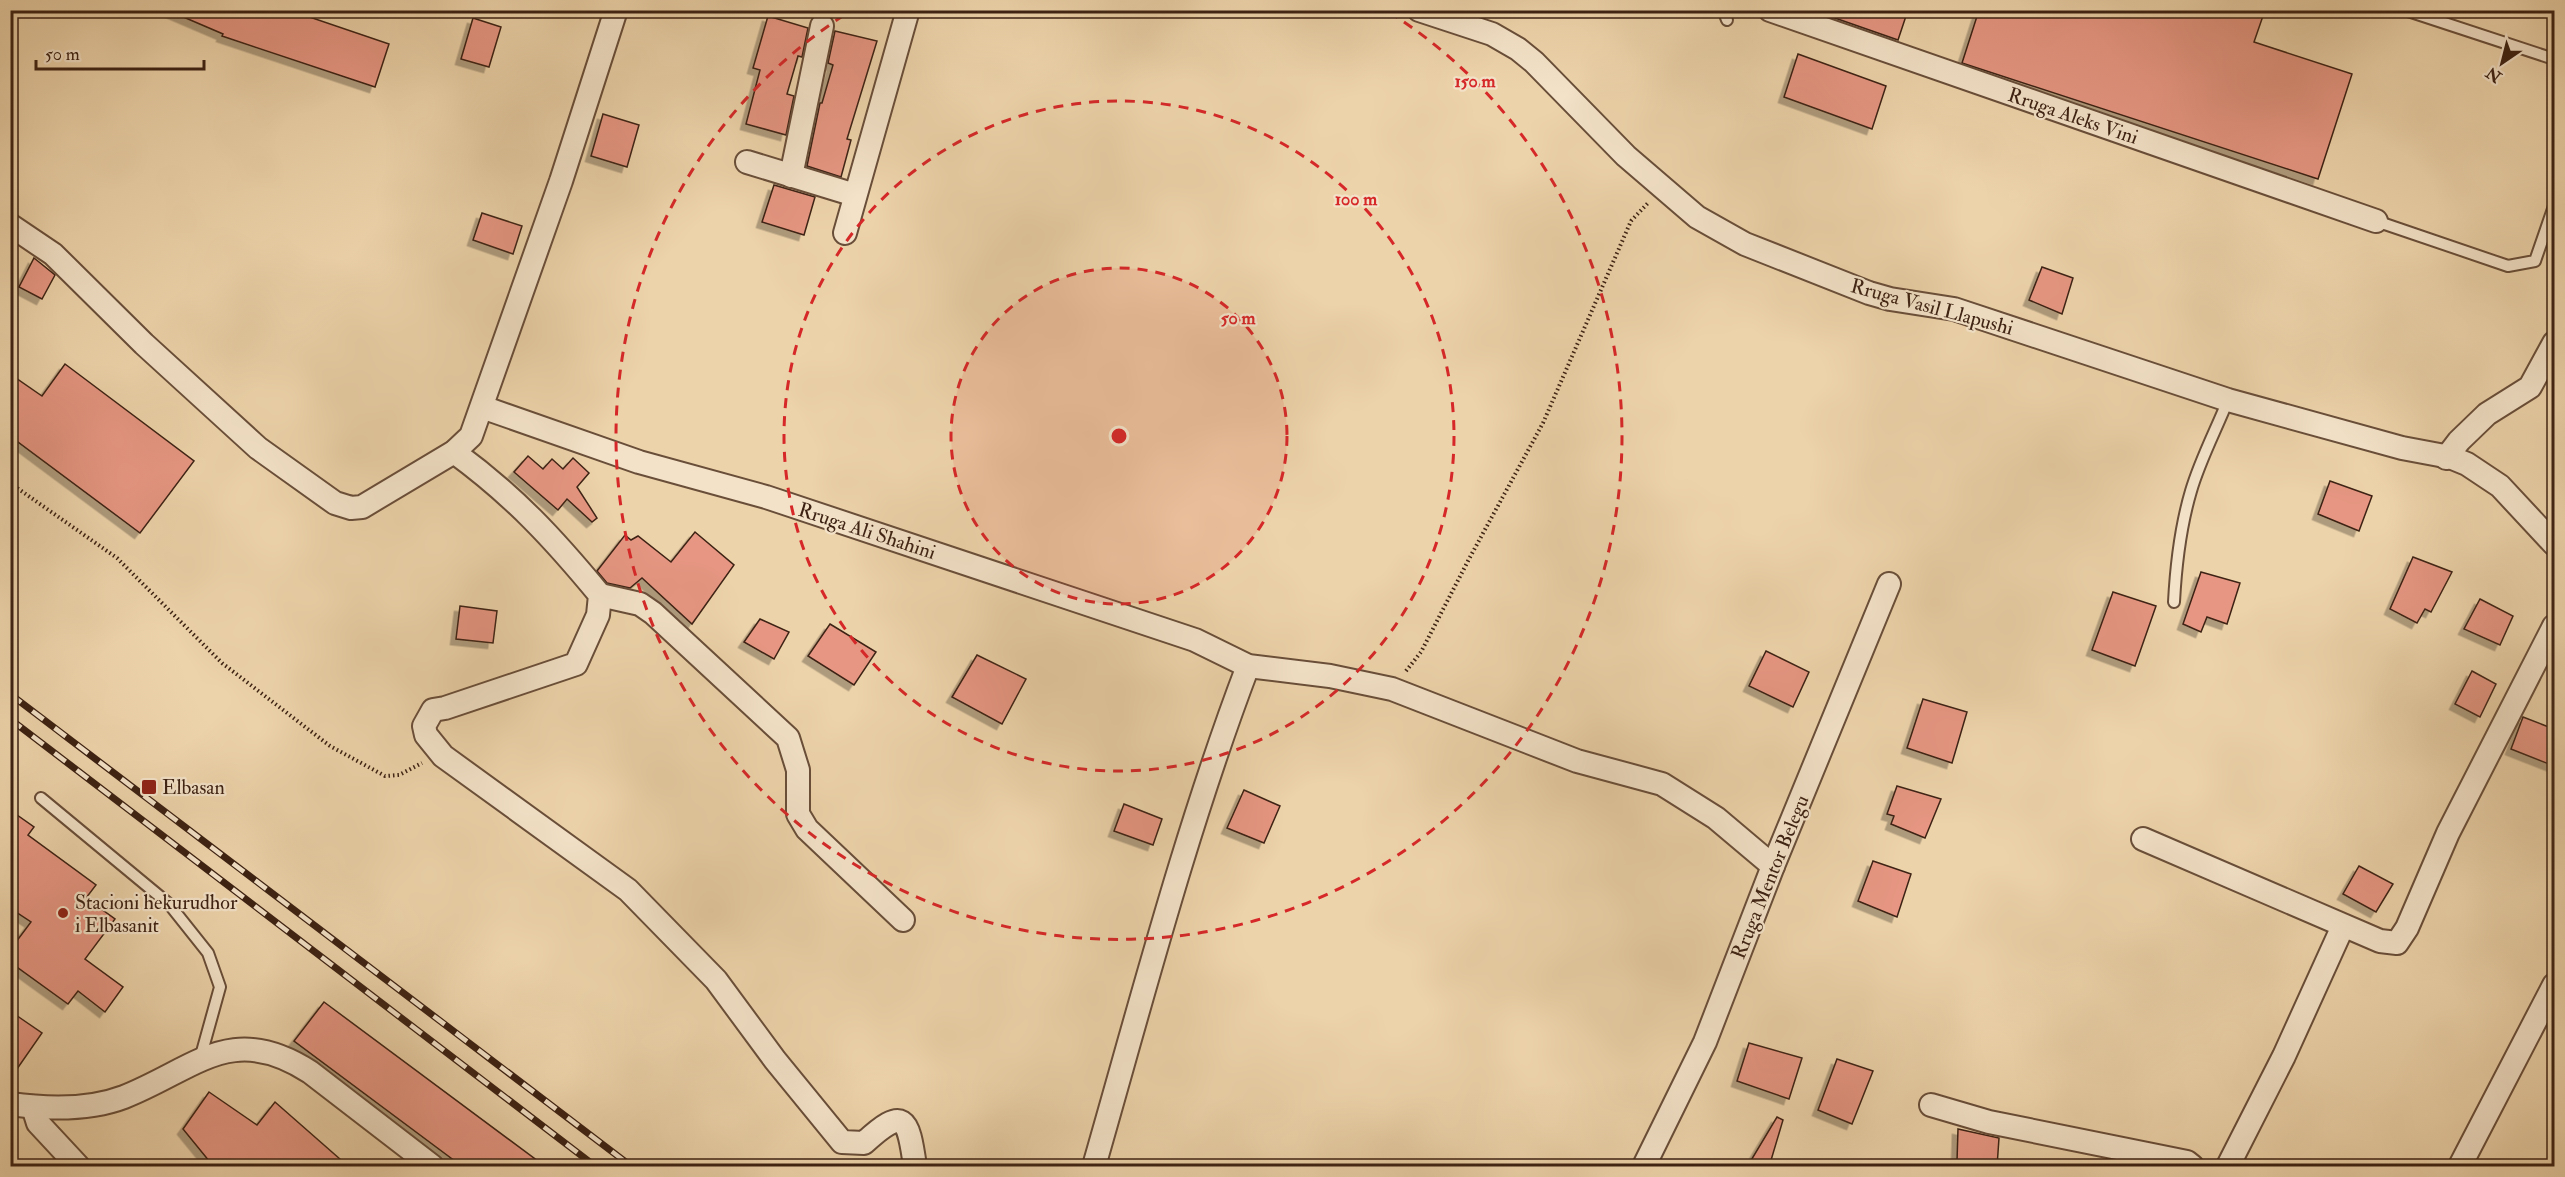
<svg xmlns="http://www.w3.org/2000/svg" width="2565" height="1177" viewBox="0 0 2565 1177" font-family="'IM FELL Double Pica',serif">
<defs>
<filter id="shadow"><feDropShadow dx="-5.5" dy="5.5" stdDeviation="0" flood-color="#0004"/></filter>
</defs>
<rect width="100%" height="100%" fill="#edd3aa"/>
<filter id="stains"><feTurbulence type="fractalNoise" baseFrequency=".00333" numOctaves="4"/><feColorMatrix values="0 0 0 0 .2 0 0 0 0 .09 0 0 0 0 .02 0 0 0 .5 -.17"/></filter>
<radialGradient id="worn" r=".72"><stop offset=".6" stop-color="#630" stop-opacity="0"/><stop offset="1" stop-color="#630" stop-opacity=".3"/></radialGradient>
<g fill="#e69682" stroke="#3d2213" stroke-width="1.5" filter="url(#shadow)">
<polygon points="167,10 289,10 389,44 375,87 222,36 223,34"/>
<polygon points="1812,10 1908,10 1898,40"/>
<polygon points="1979,10 2265,10 2254,42 2352,74 2318,179 1962,63"/>
<polygon points="768,16 808,28 802,57 798,56 787,94 794,96 786,135 746,124 760,70 753,68"/>
<polygon points="473,18 501,27 489,67 461,59"/>
<polygon points="835,31 877,41 847,139 851,140 841,177 807,166 820,103 822,103 833,65 828,63"/>
<polygon points="1798,54 1886,86 1872,129 1784,97"/>
<polygon points="603,114 639,125 627,167 591,156"/>
<polygon points="774,185 815,197 804,235 762,222"/>
<polygon points="482,213 522,226 513,254 473,240"/>
<polygon points="34,258 55,275 42,299 19,287"/>
<polygon points="2042,267 2073,278 2062,314 2029,300"/>
<polygon points="65,364 194,461 140,533 10,436 10,374 42,396"/>
<polygon points="528,456 543,469 552,459 563,469 573,458 589,473 577,487 597,518 592,522 567,499 558,510 514,472"/>
<polygon points="2330,481 2372,496 2359,531 2318,514"/>
<polygon points="695,532 734,565 692,624 642,578 630,588 607,583 597,571 625,535 631,540 638,536 671,562"/>
<polygon points="2413,557 2452,572 2431,612 2425,609 2417,623 2390,609"/>
<polygon points="2201,572 2240,583 2227,624 2207,617 2201,632 2183,624"/>
<polygon points="2113,592 2156,606 2135,666 2092,650"/>
<polygon points="2480,599 2513,616 2500,645 2464,629"/>
<polygon points="460,606 497,611 493,643 456,639"/>
<polygon points="760,619 789,632 774,659 744,642"/>
<polygon points="830,624 876,652 854,685 808,656"/>
<polygon points="1766,651 1809,672 1793,707 1749,686"/>
<polygon points="977,655 1026,679 1002,724 952,697"/>
<polygon points="2472,671 2496,684 2480,717 2455,704"/>
<polygon points="1923,699 1967,712 1952,763 1907,748"/>
<polygon points="2523,717 2554,729 2554,766 2511,749"/>
<polygon points="1897,786 1941,799 1925,838 1891,824 1894,816 1887,814"/>
<polygon points="1244,790 1280,806 1264,843 1227,828"/>
<polygon points="1124,804 1162,819 1153,845 1114,831"/>
<polygon points="10,810 34,827 28,835 96,885 86,898 115,919 85,959 123,987 105,1012 78,991 68,1004 10,962 10,950 31,922 10,908"/>
<polygon points="1873,861 1911,874 1897,917 1858,901"/>
<polygon points="2359,866 2393,884 2376,912 2343,894"/>
<polygon points="324,1002 546,1167 463,1167 294,1041"/>
<polygon points="10,1011 42,1033 10,1079"/>
<polygon points="1749,1043 1802,1058 1789,1099 1737,1081"/>
<polygon points="1837,1059 1873,1071 1852,1124 1818,1110"/>
<polygon points="209,1092 257,1125 275,1102 349,1167 214,1167 183,1129"/>
<polygon points="1777,1117 1783,1120 1769,1167 1747,1167"/>
<polygon points="1958,1129 1999,1138 1997,1167 1957,1161"/>
</g>
<g fill="none" stroke-linecap="round" stroke-linejoin="round">
<defs>
<g id="lane">
<polyline points="1723,10 1727,20"/>
<polyline points="2405,10 2554,59"/>
<polyline points="2376,221 2508,266 2535,261 2554,206"/>
<path d="M2174 602C2176 564 2180 528 2191 491 2200 460 2216 430 2228 400"/>
<polyline points="41,798 169,904 208,953 220,987 200,1059"/>
</g>
<g id="street">
<polyline points="1419,10 1492,34 1518,49 1534,62 1626,156 1697,217 1745,244 1869,293 1890,299 1954,309 2228,400 2402,448 2450,457 2467,464 2500,486 2554,544"/>
<polyline points="1770,10 2376,221"/>
<polyline points="747,162 855,195"/>
<polyline points="791,176 822,26"/>
<polyline points="10,225 53,254 144,344 258,448 335,503 351,508 362,507 454,452 471,436 561,181 616,10"/>
<polyline points="845,233 908,10"/>
<polyline points="482,407 639,462 766,497 1195,640 1248,666 1330,676 1392,689 1577,761 1662,784 1716,818 1773,866"/>
<path d="M454 452C514 496 553 538 600 595L598 615 576 664 445 708 433 710 424 726 426 735 443 756 628 890 716 980 775 1060 842 1142 864 1143C904 1106 908 1117 915 1166"/>
<polyline points="2446,458 2459,441 2487,414 2530,387 2554,343"/>
<polyline points="600,595 640,604 653,613 788,738 798,770 798,814 807,829 903,920"/>
<polyline points="2143,839 2380,941 2397,943 2407,928 2448,833 2554,626"/>
<path d="M10 1104C46 1109 90 1110 124 1097 195 1069 231 1021 310 1072L432 1166"/>
<polyline points="1931,1105 1989,1122 2187,1162 2192,1166"/>
<polyline points="33,1107 38,1123 78,1166"/>
<path d="M1094 1166C1142 999 1186 829 1248 666"/>
<polyline points="1644,1166 1705,1042 1773,866 1889,584"/>
<polyline points="2228,1166 2284,1056 2343,926"/>
<polyline points="2460,1166 2554,985"/>
</g>
</defs>
<use href="#lane" stroke="#694e39" stroke-width="14"/>
<use href="#street" stroke="#694e39" stroke-width="26"/>
<g stroke="#3d2213" stroke-width="4" stroke-dasharray="1.5 3" stroke-linecap="butt">
<polyline points="10,483 117,558 222,663 330,746 385,776 399,775 422,763"/>
<polyline points="1406,671 1421,652 1469,559 1543,423 1631,221 1648,203"/>
</g>
<use href="#lane" stroke="#f3e2c8" stroke-width="10"/>
<use href="#street" stroke="#f3e2c8" stroke-width="22"/>
<defs>
<g id="rail">
<polyline points="10,694 631,1166"/>
<polyline points="10,719 595,1166"/>
</g>
</defs>
<use href="#rail" stroke="#3d2213" stroke-width="7"/>
<use href="#rail" stroke="#f3e2c8" stroke-width="4.5" stroke-dasharray="14" stroke-linecap="butt"/>
</g>
<circle cx="1119" cy="436" r="168" fill="#d62828" fill-opacity=".12"/>
<g fill="none" stroke="#d62828" stroke-width="3" stroke-dasharray="10 8">
<circle cx="1119" cy="436" r="168"/>
<circle cx="1119" cy="436" r="335"/>
<path d="M1389 12A503 503 0 1 1 849 12"/>
</g>
<g fill="#8f2418" stroke="#f3e2c8" stroke-width="2">
<rect x="141" y="779" width="16" height="16" rx="3"/>
<circle cx="63" cy="913" r="6"/>
</g>
<g text-anchor="middle" dominant-baseline="central" stroke-width="4.5" stroke-linejoin="round" paint-order="stroke">
<g font-size="20" fill="#3d2213" stroke="#f3e2c8">
<text transform="translate(2073 116) rotate(19)">Rruga Aleks Vini</text>
<text transform="translate(1932 307) rotate(15)">Rruga Vasil Llapushi</text>
<text transform="translate(867 531) rotate(18)">Rruga Ali Shahini</text>
<text transform="translate(1770 877) rotate(-68)">Rruga Mentor Belegu</text>
</g>
<g font-size="20" fill="#3d2213" stroke="#f3e2c8" text-anchor="start">
<text x="162" y="787">Elbasan</text>
<text x="75" y="902">Stacioni hekurudhor<tspan x="75" dy="23">i Elbasanit</tspan></text>
</g>
</g>
<circle cx="1119" cy="436" r="9" fill="#d62828" stroke="#f3e2c8" stroke-width="3"/>
<g font-size="18" text-anchor="middle" font-weight="bold" fill="#d62828" stroke="#f3e2c8" stroke-width="4.5" stroke-linejoin="round" paint-order="stroke">
<text x="1475" y="87">150 m</text>
<text x="1356" y="205">100 m</text>
<text x="1238" y="324">50 m</text>
</g>
<rect width="2565" height="1177" fill="none" stroke="#edd3aa" stroke-width="36"/>
<rect x="12" y="12" width="2541" height="1153" fill="none" stroke="#3d2213" stroke-width="3"/>
<rect x="18" y="18" width="2529" height="1141" fill="none" stroke="#3d2213" stroke-width="1.5"/>
<g transform="translate(2502 63) rotate(215)" stroke="#f3e2c8" stroke-width="4.5" paint-order="stroke">
<path d="M0-4.5L10 22L0 15L-10 22Z" fill="#3d2213"/>
<text y="-9" font-size="16" font-weight="bold" text-anchor="middle" fill="#3d2213">N</text>
</g>
<path d="M36 60v9h168v-9" fill="none" stroke="#3d2213" stroke-width="3"/>
<text x="45" y="60" font-size="18" fill="#3d2213" stroke="#f3e2c8" stroke-width="4.5" paint-order="stroke">50 m</text>
<rect width="100%" height="100%" filter="url(#stains)"/>
<rect width="100%" height="100%" fill="url(#worn)"/>
</svg>
